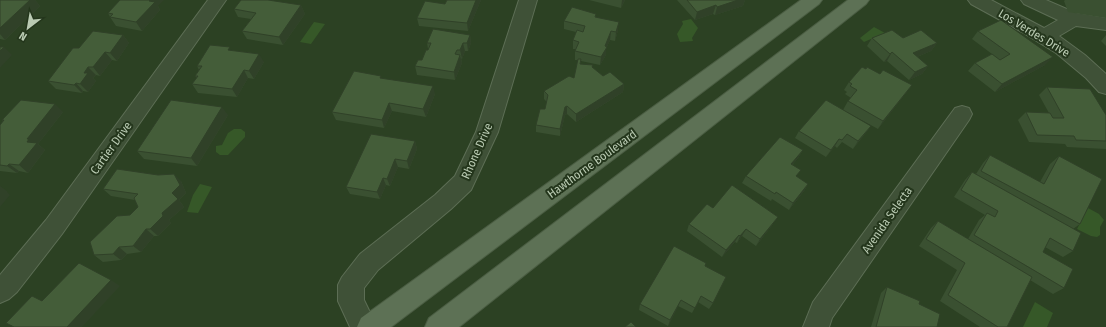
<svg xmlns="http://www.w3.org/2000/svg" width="1106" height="327" viewBox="0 0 1106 327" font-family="'Fira Sans Condensed',sans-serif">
<rect width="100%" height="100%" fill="#2c4123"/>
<g fill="#365828">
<polygon points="691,19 698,28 692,38 693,41 680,42 677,34 683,24 682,21"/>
<polygon points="314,22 325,24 311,44 300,42"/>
<polygon points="874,27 885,33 864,42 860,38"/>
<polygon points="234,129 241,129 245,132 245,137 228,155 220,155 216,152 216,146 222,145 228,133"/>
<polygon points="200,184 212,187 198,213 187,212 193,195"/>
<polygon points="1088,208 1099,214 1104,220 1100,227 1100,235 1097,237 1091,236 1077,229"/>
<polygon points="1035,302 1053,313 1047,327 1023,327"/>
</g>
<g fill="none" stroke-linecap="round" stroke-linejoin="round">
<defs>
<g id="minor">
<polygon points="208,0 226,0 62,234 17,292 9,299 0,303 0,275 46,220"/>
<polygon points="519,0 537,0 498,132 471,190 451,209 378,270 364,288 364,300 377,327 350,327 338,301 338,285 342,277 360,254 435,195 455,176 476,132"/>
<polygon points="968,0 991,0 1044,28 1058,20 1024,4 1021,0 1046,0 1076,13 1106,18 1106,30 1076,26 1059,36 1085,55 1106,74 1106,94 1099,92 1086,78 1056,53 1022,32 971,4"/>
<polygon points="962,106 969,108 972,114 969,120 832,318 829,327 803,327 813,302 955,108"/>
</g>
<g id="major">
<polygon points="801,0 822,0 819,4 391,327 357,327 361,318"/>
<polygon points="848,0 869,0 866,4 459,327 425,327 429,318"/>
</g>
</defs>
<use href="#minor" stroke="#5d6e55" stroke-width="2"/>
<use href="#major" stroke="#4b5d43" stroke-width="2"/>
<use href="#minor" fill="#3f5137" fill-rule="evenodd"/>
<use href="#major" fill="#5d7155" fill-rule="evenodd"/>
</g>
<g fill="#3a5031">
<polygon points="0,0 35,0 40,6 5,40 0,39"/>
<polygon points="447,0 481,0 468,31 419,26 417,18 445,4"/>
<polygon points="589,0 625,0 621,8"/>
<polygon points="677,0 745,0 743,6 715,15 713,14 695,20"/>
<polygon points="1065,0 1106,0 1106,18 1068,12 1064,1"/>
<polygon points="301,5 305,14 283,45 247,39 242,31 251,19 238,17 234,9"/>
<polygon points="158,6 160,10 142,31 116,26 110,17 108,13"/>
<polygon points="596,14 596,17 618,30 615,41 610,40 606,49 606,55 600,65 581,61 580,64 593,68 603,76 624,84 623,92 576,122 567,114 565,115 560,136 536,132 536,125 545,109 547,102 544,99 544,91 574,78 578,60 575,60 575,51 576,49 573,49 573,40 576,32 564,29 564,21"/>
<polygon points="978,31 1045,65 995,92 968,71 975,63 992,54 972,39"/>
<polygon points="123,35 129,43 117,61 112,60 100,76 96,75 93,78 96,81 88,92 83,91 82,93 56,89 48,81 79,48"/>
<polygon points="470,35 471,43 468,51 465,51 462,59 461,58 462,63 455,80 417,75 415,66 422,60 428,50 428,49 427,43"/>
<polygon points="1106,35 1106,46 1101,41"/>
<polygon points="872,38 903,38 937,43 931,51 917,57 928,66 922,74 909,80 887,61 884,62 867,46"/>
<polygon points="232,51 264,62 254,79 248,78 237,97 198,93 192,84 197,78 195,76 199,70 197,66"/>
<polygon points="866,69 912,85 878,129 843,110 848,101 851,98 845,94 847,92 844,90 849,82"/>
<polygon points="381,78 435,94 426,117 392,111 384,128 336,120 332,112"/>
<polygon points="1047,87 1106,115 1106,149 1067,147 1065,144 1029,142 1018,120 1026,112 1049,113 1039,95"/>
<polygon points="63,112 38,144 45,150 28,173 19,171 17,173 0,171 0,125 3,121 2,120"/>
<polygon points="228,115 197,166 144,159 137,151"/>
<polygon points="871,126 853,149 842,142 837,148 835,146 826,157 795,138 799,131"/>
<polygon points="415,141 417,149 409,169 398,167 390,186 386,185 380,199 350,194 346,187"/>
<polygon points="803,150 798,158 793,164 797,177 808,184 804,191 789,210 772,199 771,201 742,183 746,176"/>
<polygon points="990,155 1040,182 1050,164 1059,156 1080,224 1073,229 1073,251 1063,257 1045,247 1043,252 1064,288 1053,294 1030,280 1007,327 980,327 940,301 957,270 919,246 931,228 938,221 968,239 979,220 985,215 954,197 965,180 972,172 976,174 983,163"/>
<polygon points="181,181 186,193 179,200 184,207 169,220 171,223 158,236 154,236 141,252 127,254 121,260 103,262 94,255 130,215 138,207 135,200 111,196 103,189"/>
<polygon points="713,208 773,224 756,246 742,236 737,243 735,242 722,257 687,231 689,224"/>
<polygon points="705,266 713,303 709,309 698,302 692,313 678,306 668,326 639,310 640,304"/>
<polygon points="887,287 919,304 937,327 871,327 881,293"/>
</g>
<g fill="#304128">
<polygon points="30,0 35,0 40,6 5,40 0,34 0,28"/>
<polygon points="150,0 164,0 158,6 160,10 142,31 136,22"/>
<polygon points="476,0 481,0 468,31 467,23"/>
<polygon points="622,0 625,0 621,8"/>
<polygon points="738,0 745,0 743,6 715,15 717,7"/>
<polygon points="301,5 305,14 283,45 279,37"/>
<polygon points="716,5 713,14 695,20 697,12"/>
<polygon points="619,22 618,30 615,41 616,32"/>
<polygon points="611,31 610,40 606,49 606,55 600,65 601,57"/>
<polygon points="123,35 129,43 117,61 110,53"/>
<polygon points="470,35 471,43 468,51 467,43"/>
<polygon points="463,43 465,51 462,59 460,50"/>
<polygon points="937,43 931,51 907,61 913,53"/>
<polygon points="4,47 12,55 0,68 0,51"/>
<polygon points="105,52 112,60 100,76 93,67"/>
<polygon points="892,52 887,61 884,62 890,54"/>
<polygon points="259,54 264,62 254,79 249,71"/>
<polygon points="460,55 462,63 455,80 454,72"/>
<polygon points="1053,57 1045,65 995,92 1002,84"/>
<polygon points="928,66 922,74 909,80 915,72"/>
<polygon points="88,67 96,75 93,78 96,81 88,92 80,84 84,73"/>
<polygon points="244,70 248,78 237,97 232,89"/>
<polygon points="76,83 83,91 82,93 74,85"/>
<polygon points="624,84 623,92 576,122 576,114"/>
<polygon points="912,85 906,93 878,129 883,121"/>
<polygon points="433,86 435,94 426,117 423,109"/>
<polygon points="389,103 392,111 384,128 382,120"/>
<polygon points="55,104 63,112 38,144 45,150 28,173 19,165 27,142 27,139"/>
<polygon points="567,106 567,114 565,115 560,136 560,129 565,107"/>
<polygon points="222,107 228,115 197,166 191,158"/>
<polygon points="871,126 865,133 853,149 858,141"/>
<polygon points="839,139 835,146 826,157 831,150"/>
<polygon points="415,141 417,149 409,169 407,161"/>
<polygon points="803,150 798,158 787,171 791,164"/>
<polygon points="395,159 398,167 390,186 387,179"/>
<polygon points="9,164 19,171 17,173 7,166"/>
<polygon points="174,174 181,181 186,193 179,200 184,207 169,220 171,223 158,236 150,229 162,213 172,193"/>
<polygon points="383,178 386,185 380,199 377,192"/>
<polygon points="808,184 804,191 789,210 793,203"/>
<polygon points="0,186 7,191 7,192 10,195 0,207"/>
<polygon points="778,217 773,224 756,246 760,239"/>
<polygon points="146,229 154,236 141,252 133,246"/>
<polygon points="746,229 742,236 737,243 740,236"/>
<polygon points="739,235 735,242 722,257 726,250"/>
<polygon points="119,247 127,254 121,260 113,254"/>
<polygon points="111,280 120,286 82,327 67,327"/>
<polygon points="681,300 668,326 670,320"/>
</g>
<g fill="#445d39" stroke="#304128">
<polygon points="0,0 30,0 0,28"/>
<polygon points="120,0 150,0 149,1 155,2 136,22 110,17 113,14 108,13"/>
<polygon points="241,0 268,0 301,5 279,37 242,31 256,13 234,9"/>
<polygon points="447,0 476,0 467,23 417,18 425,1 445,4"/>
<polygon points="687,0 738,0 717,7 716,5 697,12"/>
<polygon points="572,7 596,14 595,17 619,22 616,32 611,31 605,46 607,47 601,57 575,51 579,42 573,40 577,30 583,32 585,26 564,21"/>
<polygon points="1001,20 1053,57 1002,84 975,63 992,54 1000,60 1010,54 978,31"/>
<polygon points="433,29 470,35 467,43 463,43 460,50 457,50 455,54 460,55 454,72 415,66 418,60 422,60 426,50 428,50 431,43 427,43"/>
<polygon points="892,30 903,38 921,30 937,43 913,53 928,66 915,72 892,52 890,54 872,38"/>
<polygon points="93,31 123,35 110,53 105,52 93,67 88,67 84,73 88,73 80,84 76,83 74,85 48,81 73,48 79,48"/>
<polygon points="210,45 230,47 228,50 259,54 249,71 244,70 232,89 192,84 198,76 195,76 202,66 197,66"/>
<polygon points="0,47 4,47 0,51"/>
<polygon points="578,59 581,59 580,64 593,65 592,67 603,76 610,72 624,84 576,114 567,106 565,107 560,129 536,125 540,109 545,109 548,95 544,91 569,76 574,78"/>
<polygon points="862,67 866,69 867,67 880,74 883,70 912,85 883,121 848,101 857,90 850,86 852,84 849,82"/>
<polygon points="354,71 381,76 380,78 433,86 423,109 389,103 382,120 332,112"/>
<polygon points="1047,87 1090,89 1106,115 1106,141 1076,140 1074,136 1037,135 1026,112 1050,113 1053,118 1064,118"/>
<polygon points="21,100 55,104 27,139 29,139 27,142 37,143 19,165 9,164 7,166 0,165 0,125 4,120 2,120"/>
<polygon points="171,100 222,107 191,158 137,151"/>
<polygon points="826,100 871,126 858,141 847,134 842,140 839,139 831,150 799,131"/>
<polygon points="371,134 415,141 407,161 395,159 387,179 383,178 377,192 346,187"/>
<polygon points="780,137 803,150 791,164 801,170 796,176 808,184 793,203 776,192 775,194 746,176"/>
<polygon points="990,155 1044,184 1059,156 1102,179 1080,224 981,171"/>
<polygon points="117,169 158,175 174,174 180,185 172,193 178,199 162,213 163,216 150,229 146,229 133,246 119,247 113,254 94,255 90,242 117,216 130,215 138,207 134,198 138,194 103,189"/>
<polygon points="972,172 1081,233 1073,251 1050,238 1043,252 1073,269 1064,288 974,235 987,213 995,217 998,211 961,190"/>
<polygon points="732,185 778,217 760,239 746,229 740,236 739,235 726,250 689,224 707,204 713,208"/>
<polygon points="938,221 1032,277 1007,327 998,327 948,295 965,263 926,239"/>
<polygon points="674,246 706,263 705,266 726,277 713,303 701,296 695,308 681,300 670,320 640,304"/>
<polygon points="79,263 111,280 67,327 14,327 6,323 32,296 42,301"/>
<polygon points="887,287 920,301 919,304 940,314 937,327 876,327"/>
<polygon points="631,322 636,327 625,327"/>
</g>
<g text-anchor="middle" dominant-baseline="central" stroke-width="4" stroke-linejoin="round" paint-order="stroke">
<g font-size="12" fill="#bacbb3" stroke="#24361c">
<text transform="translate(1034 33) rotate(31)">Los Verdes Drive</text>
<text transform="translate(111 148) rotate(-54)">Cartier Drive</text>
<text transform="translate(477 151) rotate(-66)">Rhone Drive</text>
<text transform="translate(592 164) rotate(-36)">Hawthorne Boulevard</text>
<text transform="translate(887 220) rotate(-55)">Avenida Selecta</text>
</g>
</g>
<g transform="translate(28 28) rotate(211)" stroke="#24361c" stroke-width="3" paint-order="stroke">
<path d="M0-3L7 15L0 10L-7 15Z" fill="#bacbb3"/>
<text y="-6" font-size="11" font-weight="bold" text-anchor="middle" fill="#bacbb3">N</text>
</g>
</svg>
